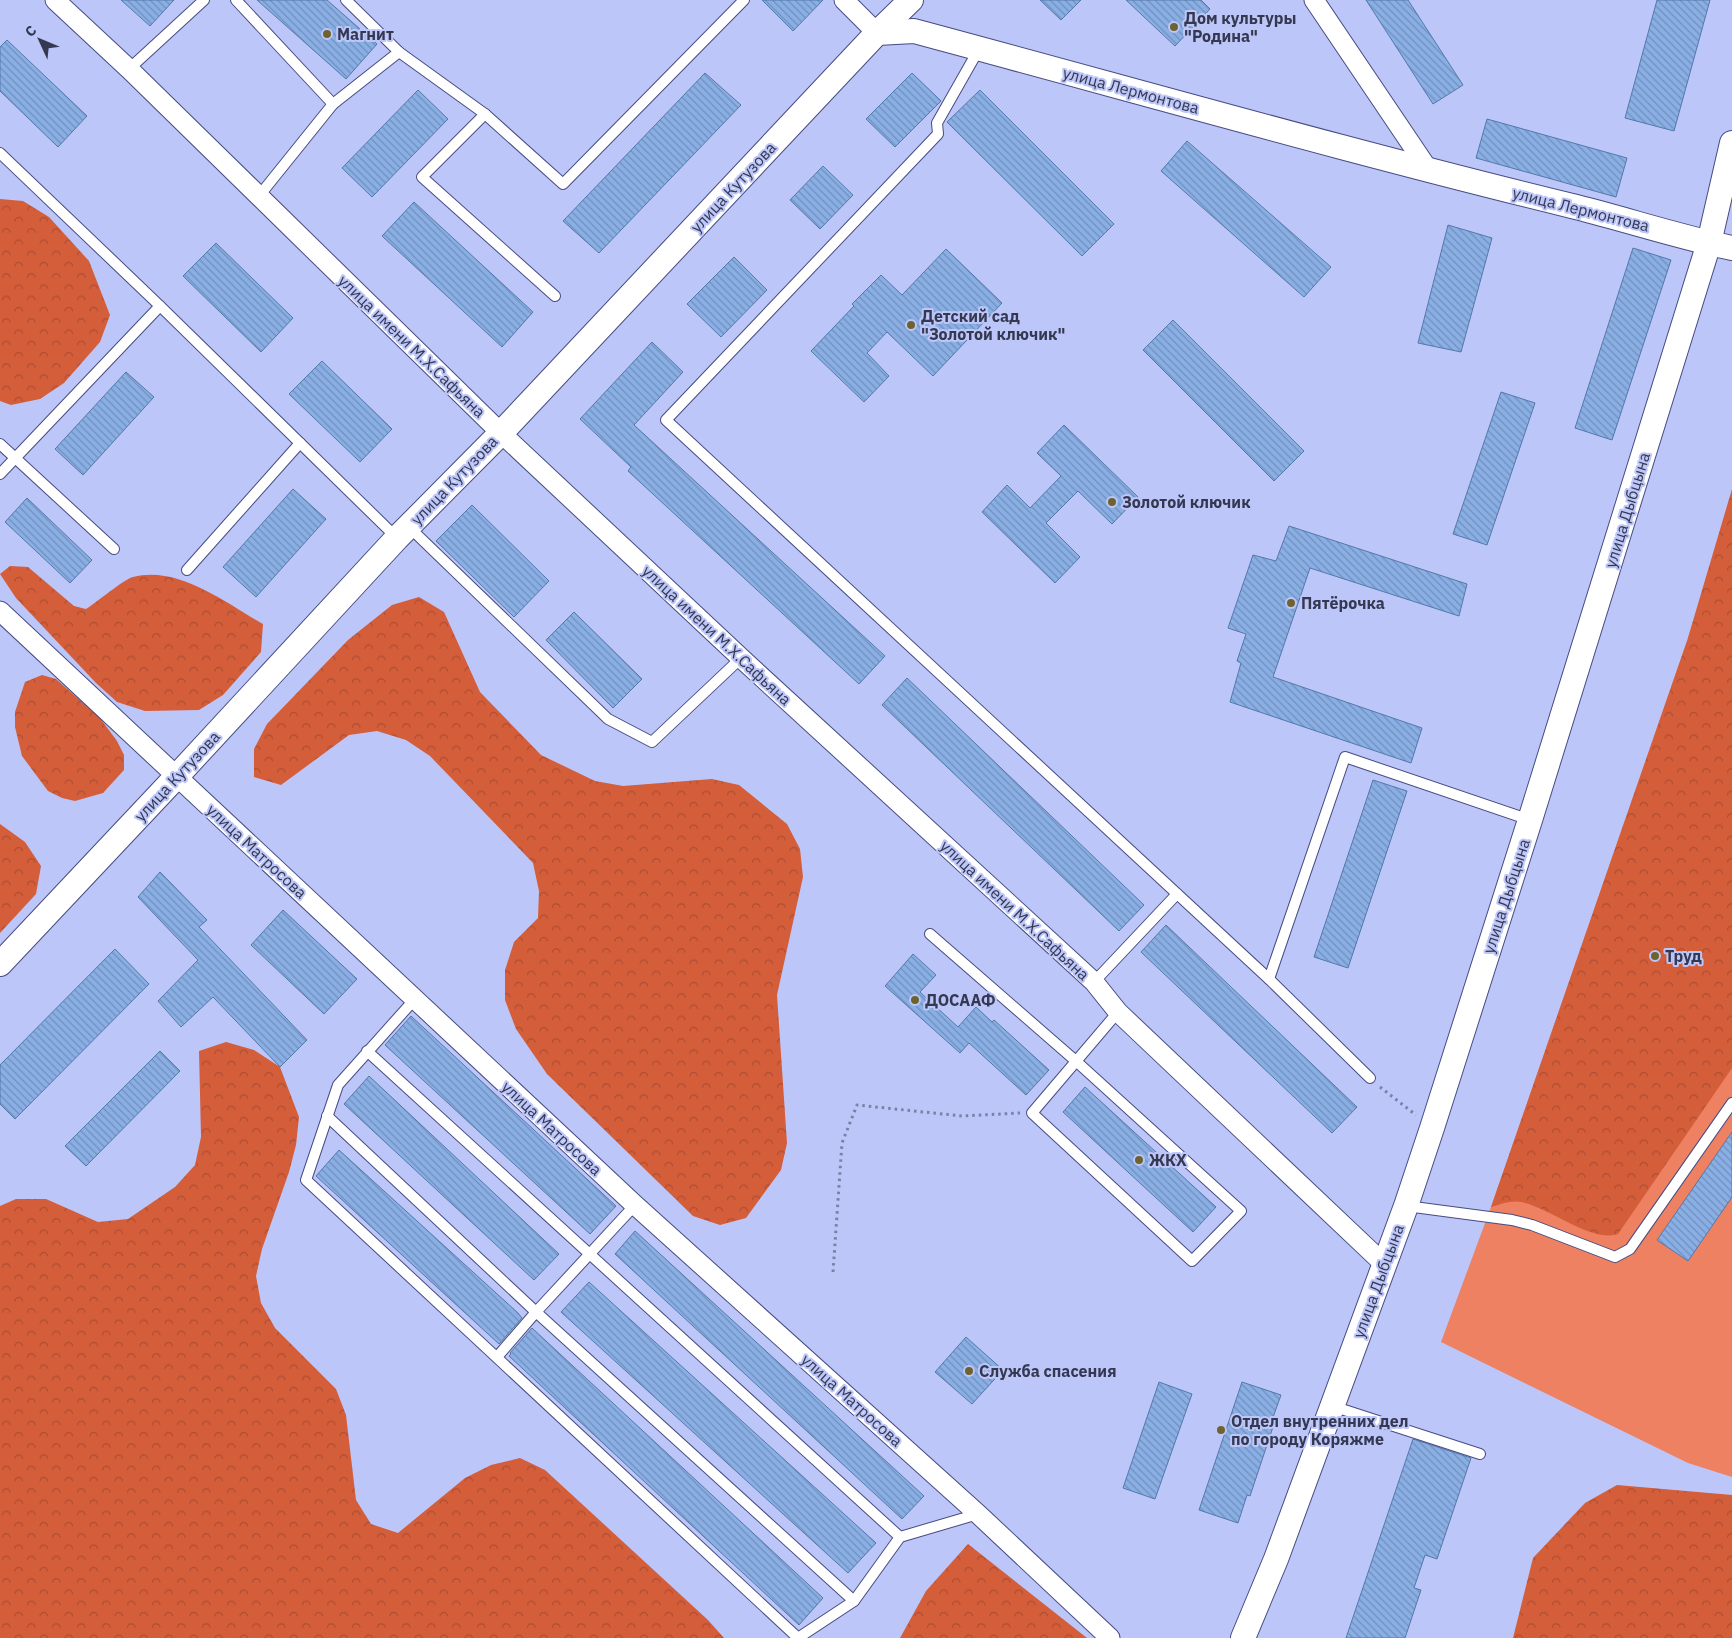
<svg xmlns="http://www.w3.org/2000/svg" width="1732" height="1638" viewBox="0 0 1732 1638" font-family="'IBM Plex Sans',sans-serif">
<defs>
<pattern id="forest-crowns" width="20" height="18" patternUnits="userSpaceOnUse" patternTransform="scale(1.25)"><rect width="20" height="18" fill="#d45d3a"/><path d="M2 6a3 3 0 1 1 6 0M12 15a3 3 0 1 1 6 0" fill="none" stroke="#ad4e33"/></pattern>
<pattern id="building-back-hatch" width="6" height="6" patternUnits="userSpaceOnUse" patternTransform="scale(1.25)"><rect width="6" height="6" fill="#89afe5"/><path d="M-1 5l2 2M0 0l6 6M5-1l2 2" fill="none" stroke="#718fbc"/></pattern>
</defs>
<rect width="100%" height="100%" fill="#bdc6f8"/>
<polygon fill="#ed8161" points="1687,641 1732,705 1732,1477 1688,1463 1441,1342 1491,1207"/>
<g fill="url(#forest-crowns)">
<polygon points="0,199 23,201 49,217 89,261 110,315 100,342 64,383 40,399 11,405 0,401"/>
<path d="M1732 489V1068L1618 1234C1592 1243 1549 1207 1521 1202 1511 1200 1501 1204 1491 1207L1687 641Z"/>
<path d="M10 566 28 567 74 606 86 609C96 603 124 579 133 577 178 565 226 603 263 624L261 652 223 695 199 710 145 711 117 702 96 683 16 598 0 574Z"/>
<polygon points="419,597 444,612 480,692 541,755 595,781 623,786 712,779 739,785 787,824 800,849 803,877 777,995 787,1143 781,1170 746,1218 720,1225 693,1216 547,1074 516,1029 505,1000 505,970 514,942 538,918 539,891 533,863 430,756 406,740 377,731 349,735 281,785 254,777 254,749 267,724 348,640 392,605"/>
<polygon points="42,675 56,679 100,718 117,741 124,755 124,770 103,793 75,801 62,798 48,791 22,756 15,727 15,712 25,682"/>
<polygon points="0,824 25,842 41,866 36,894 0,933"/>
<polygon points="226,1042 254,1050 280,1067 299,1117 296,1145 289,1172 262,1249 256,1276 261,1303 275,1328 336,1389 346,1415 356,1500 371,1524 398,1533 465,1478 491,1465 520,1458 545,1470 708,1620 724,1638 0,1638 0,1206 16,1199 46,1199 98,1222 128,1219 175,1187 195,1165 201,1137 199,1051"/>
<polygon points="1617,1485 1732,1495 1732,1638 1513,1638 1533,1558 1585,1503"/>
<polygon points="968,1544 1087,1638 900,1638 926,1591"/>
</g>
<g fill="url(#building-back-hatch)" stroke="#5478aa">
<polygon points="121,0 174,0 150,26"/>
<polygon points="257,0 327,0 377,44 346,79"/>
<polygon points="762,0 823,0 793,31"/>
<polygon points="1040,0 1081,0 1061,20"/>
<polygon points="1126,0 1201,0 1210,9 1175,46"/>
<polygon points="1366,0 1408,0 1463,85 1433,104"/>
<polygon points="1657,0 1710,0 1674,131 1625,118"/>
<polygon points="7,40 87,116 58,147 0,91 0,47"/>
<polygon points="705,73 741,105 599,253 563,221"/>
<polygon points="912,73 941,101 895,147 866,119"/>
<polygon points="418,90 448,119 372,197 342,168"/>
<polygon points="980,90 1114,224 1082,256 947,122"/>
<polygon points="1487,119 1627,158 1616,197 1476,158"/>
<polygon points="1187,141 1331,267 1304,297 1161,171"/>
<polygon points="823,166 853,195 820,229 790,200"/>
<polygon points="414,202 533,312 502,347 382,236"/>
<polygon points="1448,225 1492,238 1461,352 1418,343"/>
<polygon points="216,243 293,318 261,352 183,276"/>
<polygon points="1633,248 1671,260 1612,440 1575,428"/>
<polygon points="946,249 1002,303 933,376 887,332 867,353 889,376 864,402 811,351 854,306 852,304 881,275 902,295"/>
<polygon points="734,257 767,290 721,337 687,304"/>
<polygon points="1173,320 1304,451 1274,481 1143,350"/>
<polygon points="652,342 683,372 634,425 885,656 859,684 628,471 631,467 580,419"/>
<polygon points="322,361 392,429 360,462 289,394"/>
<polygon points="126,372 154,397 83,475 55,449"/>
<polygon points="1501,392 1535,403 1487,545 1453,534"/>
<polygon points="1064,425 1138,497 1112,524 1078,491 1046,523 1080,557 1055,583 982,512 1007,485 1030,508 1061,476 1037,453"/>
<polygon points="293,489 326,519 256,597 223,567"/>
<polygon points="27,498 92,560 70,583 5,522"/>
<polygon points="472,505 549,581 514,617 436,541"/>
<polygon points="1289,526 1467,584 1459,616 1310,568 1273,677 1422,728 1411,763 1230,702 1241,663 1237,661 1246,634 1228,628 1253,555 1276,561"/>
<polygon points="574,612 642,679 613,708 546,640"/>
<polygon points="907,678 1144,905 1119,931 882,705"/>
<polygon points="1373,780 1407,791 1348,968 1314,957"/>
<polygon points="160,872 207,920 199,927 307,1040 280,1067 213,997 181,1027 158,1001 198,960 138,897"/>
<polygon points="283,910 357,979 324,1014 251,945"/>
<polygon points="1166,925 1357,1107 1332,1133 1141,952"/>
<polygon points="115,949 149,984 15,1119 0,1104 0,1065"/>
<polygon points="913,954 936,975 920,992 958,1027 976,1007 992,1022 994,1020 1049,1070 1026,1095 969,1043 960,1053 885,986"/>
<polygon points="411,1016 616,1206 590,1234 385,1045"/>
<polygon points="160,1051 180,1071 86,1166 65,1146"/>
<polygon points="369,1076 559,1254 534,1280 344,1104"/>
<polygon points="1085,1087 1216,1207 1193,1232 1063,1112"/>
<polygon points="1732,1132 1732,1197 1688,1261 1657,1240"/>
<polygon points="339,1150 518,1313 522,1318 499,1344 316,1176"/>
<polygon points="635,1231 924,1496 902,1519 615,1254"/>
<polygon points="589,1282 876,1543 848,1573 561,1312"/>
<polygon points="532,1328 823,1598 799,1625 509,1356 511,1354 510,1353"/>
<polygon points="966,1337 1003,1370 972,1404 935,1372"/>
<polygon points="1159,1382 1192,1394 1155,1499 1123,1488"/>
<polygon points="1242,1382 1281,1395 1271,1423 1274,1424 1250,1496 1247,1495 1238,1523 1199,1510"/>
<polygon points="1413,1439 1471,1458 1437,1559 1425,1555 1414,1588 1421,1590 1405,1638 1346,1638"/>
</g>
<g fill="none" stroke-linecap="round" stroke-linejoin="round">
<defs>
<g id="service">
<polyline points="236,0 333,104"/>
<polyline points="346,0 399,52 485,114 563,184 744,0"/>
<polyline points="979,49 937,123 938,134 666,420 1269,979 1345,757 1530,820"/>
<polyline points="129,69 204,0"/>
<polyline points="485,114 422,177 555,296"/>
<polyline points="0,153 160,306 397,538"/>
<polyline points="259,196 333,104 399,52"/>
<polyline points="0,444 114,549"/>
<polyline points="0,474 160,306"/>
<polyline points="409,527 608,719 652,742 741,658"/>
<polyline points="187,570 300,443"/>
<polyline points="930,934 1077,1062 1241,1211 1192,1261 1032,1113 1118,1012"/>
<polyline points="1269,979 1370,1078"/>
<polyline points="1094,982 1177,894"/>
<polyline points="414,1000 338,1085 306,1180 798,1638 854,1601 536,1312 635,1205"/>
<polyline points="367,1051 900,1537 854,1601"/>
<polyline points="327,1116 536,1312 497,1357"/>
<polyline points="1406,1206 1512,1220 1532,1225 1615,1257 1630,1249 1732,1103"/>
<polyline points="1332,1406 1480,1454"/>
<polyline points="900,1537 978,1514"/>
</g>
<g id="minor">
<polyline points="55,0 129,69 501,433 741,658 1094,982 1118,1012 1384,1264"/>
<polyline points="844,0 877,33"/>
<polyline points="1314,0 1430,172"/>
<polyline points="0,611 635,1205 978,1514 1110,1638"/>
</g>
<g id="tertiary">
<path d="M877 33 914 31C1134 90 1354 153 1576 207 1628 220 1679 237 1732 248"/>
<polyline points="0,964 177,776 397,538 501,433 877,33 911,0"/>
<polyline points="1243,1638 1276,1559 1406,1206 1432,1128 1530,820 1709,243 1732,143"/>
</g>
</defs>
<use href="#service" stroke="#464c82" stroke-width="12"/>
<use href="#minor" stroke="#464c82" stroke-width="21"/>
<use href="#tertiary" stroke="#464c82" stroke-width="26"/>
<g stroke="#7a80a6" stroke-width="3" stroke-dasharray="2.5 4" stroke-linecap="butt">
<polyline points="1380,1087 1416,1115"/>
<polyline points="833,1272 842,1143 857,1105 962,1116 1020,1113"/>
</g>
<use href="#service" stroke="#fff" stroke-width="10"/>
<use href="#minor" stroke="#fff" stroke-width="19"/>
<use href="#tertiary" stroke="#fff" stroke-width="24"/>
</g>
<g fill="#6e6330" stroke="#bdc6f8" stroke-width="2">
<circle cx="1174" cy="27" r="5"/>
<circle cx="327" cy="34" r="5"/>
<circle cx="911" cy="325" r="5"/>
<circle cx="1112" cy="502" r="5"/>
<circle cx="1291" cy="603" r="5"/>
<circle cx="1655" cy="956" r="5"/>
<circle cx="915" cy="1000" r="5"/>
<circle cx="1139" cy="1160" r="5"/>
<circle cx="969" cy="1371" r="5"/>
<circle cx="1221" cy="1430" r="5"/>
</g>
<g text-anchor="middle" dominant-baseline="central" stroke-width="4" stroke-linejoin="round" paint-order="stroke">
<g font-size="16" font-weight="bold" fill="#343851" stroke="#bdc6f8" text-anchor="start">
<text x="1184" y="18">Дом культуры<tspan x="1184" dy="18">"Родина"</tspan></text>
<text x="337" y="34">Магнит</text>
<text x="921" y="316">Детский сад<tspan x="921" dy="18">"Золотой ключик"</tspan></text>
<text x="1122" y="502">Золотой ключик</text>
<text x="1301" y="603">Пятёрочка</text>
<text x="1665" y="956">Труд</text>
<text x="925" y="1000">ДОСААФ</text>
<text x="1149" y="1160">ЖКХ</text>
<text x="979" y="1371">Служба спасения</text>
<text x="1231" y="1421">Отдел внутренних дел<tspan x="1231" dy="18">по городу Коряжме</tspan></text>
</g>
<g font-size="16" fill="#343851" stroke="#bdc6f8">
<text transform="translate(1131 90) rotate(15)">улица Лермонтова</text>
<text transform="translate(733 187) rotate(-47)">улица Кутузова</text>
<text transform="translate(1581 209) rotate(14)">улица Лермонтова</text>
<text transform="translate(412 346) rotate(44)">улица имени М.Х.Сафьяна</text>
<text transform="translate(454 480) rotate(-46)">улица Кутузова</text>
<text transform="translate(1627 510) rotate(-73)">улица Дыбцына</text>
<text transform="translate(717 635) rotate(43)">улица имени М.Х.Сафьяна</text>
<text transform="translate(177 776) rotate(-47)">улица Кутузова</text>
<text transform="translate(257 851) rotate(43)">улица Матросова</text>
<text transform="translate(1506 896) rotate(-72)">улица Дыбцына</text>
<text transform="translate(1015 910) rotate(43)">улица имени М.Х.Сафьяна</text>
<text transform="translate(552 1128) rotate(43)">улица Матросова</text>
<text transform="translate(1378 1281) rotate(-70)">улица Дыбцына</text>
<text transform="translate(852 1400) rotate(42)">улица Матросова</text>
</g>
</g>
<g transform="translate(40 40) rotate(314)" stroke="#bdc6f8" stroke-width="4" paint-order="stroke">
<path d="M0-4L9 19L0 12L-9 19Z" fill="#343851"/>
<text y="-8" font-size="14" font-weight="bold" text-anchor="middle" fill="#343851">С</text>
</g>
</svg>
